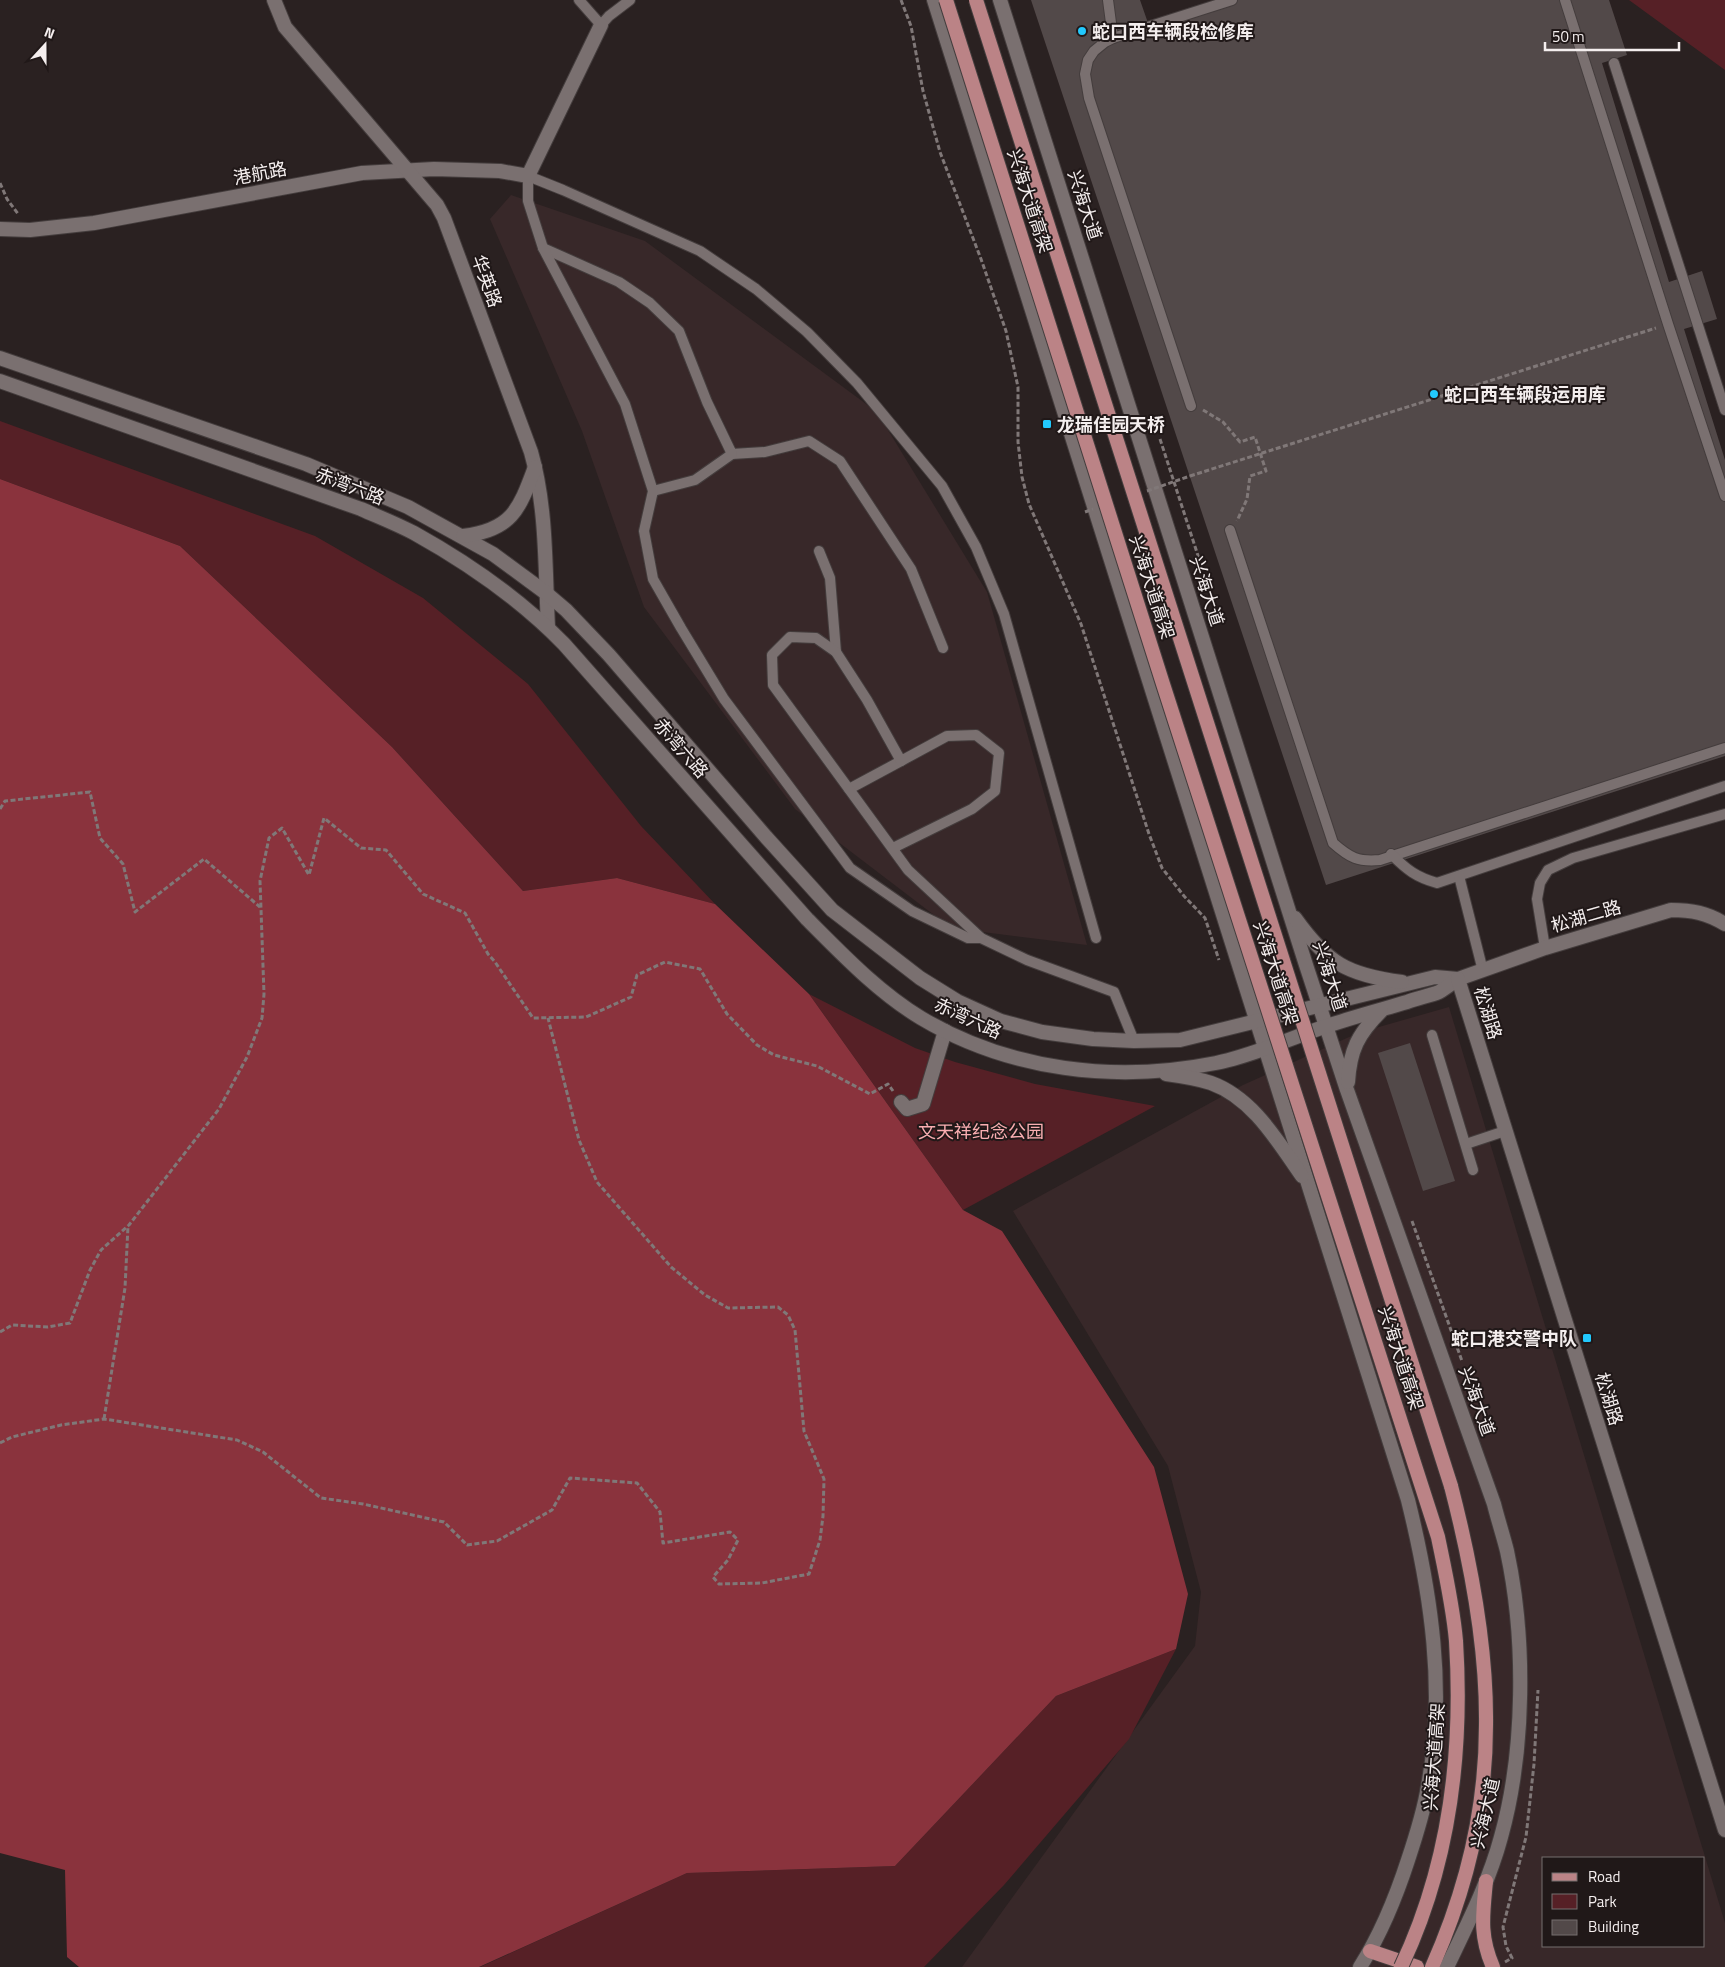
<svg xmlns="http://www.w3.org/2000/svg" width="1725" height="1967" viewBox="0 0 1725 1967" font-family="'Titillium Web','Noto Sans SC',sans-serif">
<rect width="100%" height="100%" fill="#2a2121"/>
<g fill="#382829" fill-rule="evenodd">
<polygon points="511,195 645,241 877,412 987,592 1087,945 951,928 795,809 644,607 582,431 490,219"/>
<path d="M1449 1007 1725 1923V1967H962L1195 1646 1201 1592 1168 1466 1013 1211 1243 1085 1358 1033ZM1544 1858H1704V1946H1544Z"/>
</g>
<g fill="#562026">
<polygon points="1629,0 1725,0 1725,70"/>
<polygon points="0,421 315,536 423,598 528,684 641,826 715,904 617,878 523,891 392,747 180,546 0,479"/>
<polygon points="809,994 915,1048 955,1062 1035,1084 1155,1106 963,1210"/>
<polygon points="1176,1649 1129,1739 1004,1885 924,1967 480,1967 687,1873 895,1866 1056,1696"/>
</g>
<polygon fill="#8a333d" points="0,479 180,546 392,747 523,891 617,878 715,904 809,994 963,1210 1002,1231 1154,1467 1188,1594 1176,1649 1056,1696 895,1866 687,1873 479,1967 79,1967 67,1957 65,1870 0,1853"/>
<g fill="#524949">
<polygon points="1031,0 1140,0 1148,23 1218,0 1609,0 1627,55 1602,63 1669,282 1702,271 1717,319 1684,329 1725,460 1725,756 1326,885"/>
<polygon points="1410,1043 1455,1181 1423,1191 1378,1053"/>
</g>
<g fill="none" stroke-linecap="round" stroke-linejoin="round">
<defs>
<g id="service">
<polyline points="579,0 601,25 609,16 630,0"/>
<polyline points="1108,0 1113,38"/>
<polyline points="1565,0 1668,324 1725,496"/>
<polyline points="1614,63 1725,410"/>
<polyline points="543,248 619,282 650,303 679,331 707,402 732,454 765,452 809,441 840,461 911,569 943,648"/>
<polyline points="1191,406 1089,98 1085,74 1088,60 1094,51 1105,42 1113,38 1232,0"/>
<polyline points="653,491 695,480 732,454"/>
<path d="M1230 530 1333 843C1350 858 1358 862 1380 860L1725 748"/>
<polyline points="819,551 830,578 836,652"/>
<polyline points="849,789 901,761"/>
<polyline points="893,848 972,809 995,791 999,753 976,735 947,736 901,761 867,700 836,652 816,638 790,637 772,655 773,685 908,870 981,938 1027,960 1114,992 1134,1041"/>
<path d="M1391 854C1407 870 1416 877 1437 883L1725 786"/>
<polyline points="1459,876 1483,971"/>
<polyline points="981,938 968,938 912,911 850,868 724,699 681,628 653,579 644,531 653,491 625,404 543,248 528,201 528,176 563,190 700,251 756,289 807,332 857,383 942,486 976,547 1004,614 1096,938"/>
<polyline points="1545,948 1537,899 1540,883 1548,870 1573,858 1725,814"/>
<polyline points="1432,1035 1473,1170"/>
<polyline points="1466,1144 1505,1131"/>
</g>
<polyline id="pedestrian" points="901,1102 907,1109 923,1104 945,1031"/>
<g id="minor">
<polyline points="0,229 30,230 94,223 362,173 434,169 500,171 528,176 601,25"/>
<path d="M1458 979 1545 948 1671 910C1692 910 1707 913 1725 924"/>
</g>
<g id="tertiary">
<path d="M274 0 285 27 437 205 444 218 531 452C547 508 545 569 548 627"/>
<path d="M934 0 1408 1500C1431 1593 1446 1691 1428 1786 1424 1811 1416 1836 1408 1860 1396 1897 1381 1934 1360 1967"/>
<path d="M1000 0 1306 965 1347 1090 1494 1504C1498 1520 1503 1535 1507 1551 1526 1639 1525 1751 1501 1837 1489 1882 1467 1925 1447 1967"/>
<polyline points="0,358 306,464 408,507 493,554 546,593 566,610 609,655 766,837 832,910 920,978 957,1001 1001,1021 1042,1032 1093,1039 1134,1041 1180,1040 1435,977 1458,979"/>
<path d="M0 381 361 509C379 517 397 524 414 533 468 563 520 599 564 644L807 919C842 954 878 992 921 1018 1010 1071 1116 1083 1216 1063 1255 1055 1290 1038 1327 1026 1353 1017 1380 1010 1407 1002 1417 998 1429 996 1439 992 1446 988 1452 983 1458 979"/>
<path d="M463 536C512 530 519 510 535 467"/>
<path d="M1295 918C1327 963 1347 975 1402 982"/>
<polyline points="1458,979 1725,1830"/>
<path d="M1166 1074C1181 1076 1196 1078 1211 1083 1253 1098 1278 1142 1302 1176"/>
<path d="M1348 1082C1350 1050 1358 1034 1381 1011"/>
</g>
<g id="primary">
<path d="M1486 1881C1483 1914 1479 1935 1493 1967"/>
<polyline points="1370,1951 1417,1967"/>
<path d="M1432 1967C1466 1891 1486 1809 1486 1725 1487 1645 1471 1563 1451 1486"/>
</g>
</defs>
<use href="#service" stroke="#443d3d" stroke-width="12"/>
<use href="#pedestrian" stroke="#443d3d" stroke-width="16"/>
<use href="#minor" stroke="#443d3d" stroke-width="16"/>
<use href="#tertiary" stroke="#443d3d" stroke-width="16"/>
<use href="#primary" stroke="#443d3d" stroke-width="16"/>
<g stroke="#807878" stroke-width="3" stroke-dasharray="5 2.5" stroke-linecap="butt">
<polyline points="901,0 911,26 923,91 940,152 981,259 1006,331 1018,387 1018,442 1022,477 1029,504 1081,624 1149,834 1162,868 1184,896 1205,918 1219,960"/>
<polyline points="0,183 7,199 19,215"/>
<polyline points="1203,410 1223,422 1240,442 1255,437 1266,471 1250,476 1247,499 1237,521"/>
<polyline points="1160,439 1203,571"/>
<polyline points="1190,476 1656,328"/>
<polyline points="0,809 5,801 90,792 100,838 123,864 135,912 204,859 260,907"/>
<polyline points="1412,1221 1462,1361"/>
<polyline points="0,1332 12,1325 48,1327 70,1323 90,1270 101,1250 129,1225 219,1109 247,1057 262,1018 264,994 260,881 269,838 282,828 309,875 324,818 361,848 386,850 423,894 465,913 488,954 495,962 533,1018 586,1017 631,997 637,975 665,962 700,969 727,1014 757,1045 774,1055 817,1066 870,1094 888,1084 893,1091"/>
<polyline points="104,1419 125,1288 128,1226"/>
<polyline points="0,1443 12,1437 61,1425 104,1419 237,1440 263,1452 321,1498 363,1504 444,1522 467,1545 497,1541 552,1510 570,1478 637,1483 660,1512 663,1543 730,1532 738,1540 728,1560 713,1577 719,1584 762,1583 809,1574 820,1540 823,1516 824,1479 804,1431 795,1330 788,1315 778,1307 728,1308 705,1295 671,1267 597,1182 579,1140 548,1018"/>
<polyline points="1505,1962 1512,1958 1506,1946 1503,1927 1526,1837 1534,1764 1538,1690"/>
</g>
<use href="#service" stroke="#7a7070" stroke-width="10"/>
<use href="#pedestrian" stroke="#7a7070" stroke-width="14"/>
<use href="#minor" stroke="#7a7070" stroke-width="14"/>
<use href="#tertiary" stroke="#7a7070" stroke-width="14"/>
<use href="#primary" stroke="#bb8386" stroke-width="14"/>
<defs>
<g id="primary-bridge">
<path d="M946 0 1163 684 1438 1537C1445 1571 1453 1606 1456 1641 1463 1752 1449 1866 1401 1967"/>
<polyline points="976,0 1451,1486"/>
</g>
</defs>
<use href="#primary-bridge" stroke="#443d3d" stroke-width="16" stroke-linecap="butt"/>
<g stroke="#807878" stroke-width="3" stroke-dasharray="5 2.5" stroke-linecap="butt">
<polyline points="1147,491 1190,476"/>
<polyline points="1085,512 1093,509"/>
</g>
<use href="#primary-bridge" stroke="#bb8386" stroke-width="14"/>
</g>
<g fill="#22c9fd" stroke="#201818" stroke-width="2">
<circle cx="1082" cy="31" r="5"/>
<circle cx="1434" cy="394" r="5"/>
<rect x="1042" y="419" width="10" height="10" rx="2.5"/>
<rect x="1582" y="1333" width="10" height="10" rx="2.5"/>
</g>
<g text-anchor="middle" dominant-baseline="central" stroke-width="4" stroke-linejoin="round" paint-order="stroke">
<g font-size="18" font-weight="bold" fill="#f4eeee" stroke="#201818" text-anchor="start">
<text x="1092" y="31">蛇口西车辆段检修库</text>
<text x="1444" y="394">蛇口西车辆段运用库</text>
<text x="1057" y="424">龙瑞佳园天桥</text>
<text x="1577" y="1338" text-anchor="end">蛇口港交警中队</text>
</g>
<g font-size="18" fill="#f4eeee" stroke="#201818">
<text transform="translate(260 173) rotate(-11)">港航路</text>
<text transform="translate(1030 201) rotate(72)">兴海大道高架</text>
<text transform="translate(1085 205) rotate(72)">兴海大道</text>
<text transform="translate(487 281) rotate(70)">华英路</text>
<text transform="translate(350 486) rotate(21)">赤湾六路</text>
<text transform="translate(1152 587) rotate(72)">兴海大道高架</text>
<text transform="translate(1207 591) rotate(72)">兴海大道</text>
<text transform="translate(681 748) rotate(49)">赤湾六路</text>
<text transform="translate(1586 916) rotate(-16)">松湖二路</text>
<text transform="translate(1276 973) rotate(72)">兴海大道高架</text>
<text transform="translate(1330 976) rotate(72)">兴海大道</text>
<text transform="translate(1488 1013) rotate(73)">松湖路</text>
<text transform="translate(968 1018) rotate(25)">赤湾六路</text>
<text transform="translate(1401 1358) rotate(72)">兴海大道高架</text>
<text transform="translate(1609 1399) rotate(73)">松湖路</text>
<text transform="translate(1477 1401) rotate(70)">兴海大道</text>
<text transform="translate(1434 1757) rotate(-86)">兴海大道高架</text>
<text transform="translate(1485 1813) rotate(-77)">兴海大道</text>
</g>
<g font-size="18" fill="#f9aeb1" stroke="#201818">
<text x="981" y="1131">文天祥纪念公园</text>
</g>
</g>
<rect x="1542" y="1857" width="162" height="90" fill="#201818" stroke="#756e6e"/>
<rect x="1552" y="1873" width="25" height="8" fill="#bb8386" stroke="#756e6e"/>
<text x="1588" y="1882" font-size="15" fill="#f4eeee">Road</text>
<rect x="1552" y="1894" width="25" height="15" fill="#562026" stroke="#756e6e"/>
<text x="1588" y="1907" font-size="15" fill="#f4eeee">Park</text>
<rect x="1552" y="1920" width="25" height="15" fill="#524949" stroke="#756e6e"/>
<text x="1588" y="1932" font-size="15" fill="#f4eeee">Building</text>
<g transform="translate(45 45) rotate(21)" stroke="#201818" stroke-width="4" paint-order="stroke">
<path d="M0-4L9 19L0 12L-9 19Z" fill="#f4eeee"/>
<text y="-8" font-size="14" font-weight="bold" text-anchor="middle" fill="#f4eeee">N</text>
</g>
<path d="M1545 42v8h134v-8" fill="none" stroke="#f4eeee" stroke-width="2.5"/>
<text x="1552" y="42" font-size="15" fill="#f4eeee" stroke="#201818" stroke-width="4" paint-order="stroke">50 m</text>
</svg>
